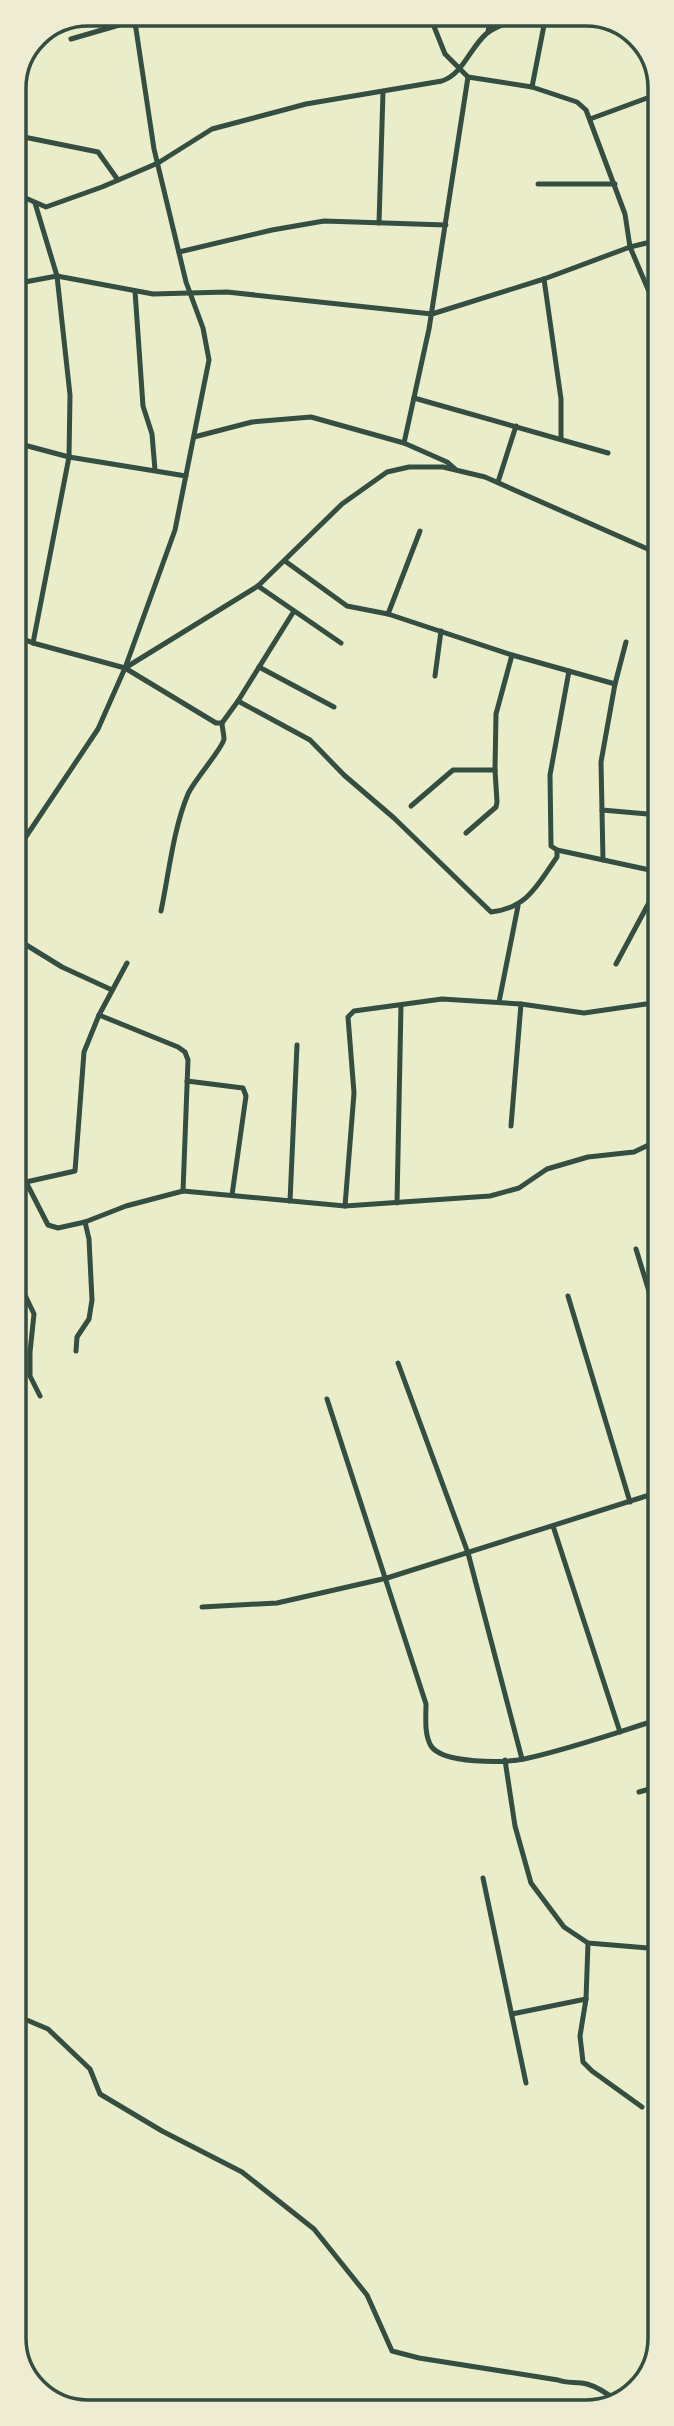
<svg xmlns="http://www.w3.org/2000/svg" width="674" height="2426" viewBox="0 0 674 2426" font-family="'Space Grotesk',sans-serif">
<rect width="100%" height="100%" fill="#e9edc9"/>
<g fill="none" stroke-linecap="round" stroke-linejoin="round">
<g stroke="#344e41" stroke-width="5">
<polyline points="429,14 445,54 468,77 532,87 577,102 586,110 625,214 630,247 659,315"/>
<polyline points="488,32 491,14"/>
<polyline points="71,39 133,21"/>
<polyline points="532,87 546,15"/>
<polyline points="590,119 658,94"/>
<polyline points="14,135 98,152 118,180"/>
<polyline points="538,184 615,184"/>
<path d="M14 193 46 207 102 187 158 163 212 129 306 104 442 81C463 74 470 48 486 34 501 22 526 19 543 15"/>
<polyline points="379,223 383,92"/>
<polyline points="179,252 272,230 324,221 446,225"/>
<polyline points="544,279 561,399 561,439"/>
<polyline points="14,284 57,276 153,294 227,292 432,314 544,279 630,247 659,240"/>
<polyline points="135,291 143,406 152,434 155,470"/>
<polyline points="414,398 608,453"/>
<polyline points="194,437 252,422 311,417 404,443 447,462 455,469"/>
<polyline points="404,443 429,329 468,77"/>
<polyline points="24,445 69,457 186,476"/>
<polyline points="498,482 516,426"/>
<polyline points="285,561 347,606 388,614 512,655 615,684"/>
<polyline points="258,586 341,643"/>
<polyline points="388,614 420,531"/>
<polyline points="14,635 33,643 125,668 216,723 222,723 238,701 294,611"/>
<polyline points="33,643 69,457 70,395 57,276 35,203"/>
<polyline points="259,667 334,707"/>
<polyline points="125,668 258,586 342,504 387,472 409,467 443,467 485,477 659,554"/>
<polyline points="569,671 550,775 551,846 557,850 659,872"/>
<polyline points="435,676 441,631"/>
<path d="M238 701 310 740 344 775 394 818 491 912C528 908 538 884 557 857V850"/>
<polyline points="411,806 453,770 495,770"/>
<polyline points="602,810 659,815"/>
<polyline points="466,833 496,807 497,802 495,770 496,714 512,655"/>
<polyline points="15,853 98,729 125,668 175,530 209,360 203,328 186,282 154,149 136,29 131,14"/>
<polyline points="603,860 601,762 615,684 626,642"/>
<path d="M161 911C169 873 173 830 188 794 194 780 223 748 224 739 224 734 222 728 222 723"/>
<polyline points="15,938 62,967 112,990"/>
<polyline points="616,964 659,884"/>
<polyline points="499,1002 518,906"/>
<polyline points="99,1015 178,1047 185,1052 188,1060 183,1191"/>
<polyline points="187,1081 243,1088 246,1096 232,1195"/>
<polyline points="511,1126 521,1004"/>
<polyline points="15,1176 26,1182 48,1225 58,1228 85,1222 126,1206 183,1191 345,1206 490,1196 519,1188 547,1169 588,1157 634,1152 659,1140"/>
<polyline points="26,1182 75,1171 84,1052 99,1015 127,963"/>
<polyline points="290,1201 297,1045"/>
<polyline points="397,1203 401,1005"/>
<polyline points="345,1206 354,1093 348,1017 354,1011 442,999 521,1004 584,1013 653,1003 659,1000"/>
<polyline points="636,1249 659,1324"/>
<polyline points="15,1274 34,1314 30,1352 30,1376 40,1396"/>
<polyline points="568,1296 630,1502"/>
<polyline points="76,1351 77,1337 89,1319 92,1300 89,1239 85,1222"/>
<polyline points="398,1363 468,1553 522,1759"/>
<path d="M327 1399 426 1704C426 1717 424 1734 431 1746 443 1764 504 1763 524 1759 570 1749 615 1733 660 1719"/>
<polyline points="15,1471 20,1494 15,1512"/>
<polyline points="553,1526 620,1732"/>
<polyline points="202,1607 277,1603 387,1578 659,1492"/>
<polyline points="505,1760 515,1826 531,1883 564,1927 588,1943 660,1949"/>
<polyline points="639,1792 660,1786"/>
<polyline points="483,1878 526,2083"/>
<polyline points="588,1943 586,1999 580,2036 583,2062 592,2071 642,2107"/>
<polyline points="512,2014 586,1999"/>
<path d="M15 2015 48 2029 90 2069 100 2094 162 2131 242 2172 314 2229 367 2295 392 2351 419 2358 558 2380C567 2384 577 2381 587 2384 598 2387 608 2394 617 2401"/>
<polyline points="660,2038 654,2073 660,2088"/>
<polyline points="15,2043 16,2209 21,2300 21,2332 30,2377"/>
</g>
</g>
<path d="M0 0H674V2426H0ZM88 26H586A62 62 0 0 1 648 88V2338A62 62 0 0 1 586 2400H88A62 62 0 0 1 26 2338V88A62 62 0 0 1 88 26Z" fill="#eeecd3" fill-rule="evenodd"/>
<path fill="none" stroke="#344e41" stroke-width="3.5" d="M88 26H586A62 62 0 0 1 648 88V2338A62 62 0 0 1 586 2400H88A62 62 0 0 1 26 2338V88A62 62 0 0 1 88 26Z"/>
</svg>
